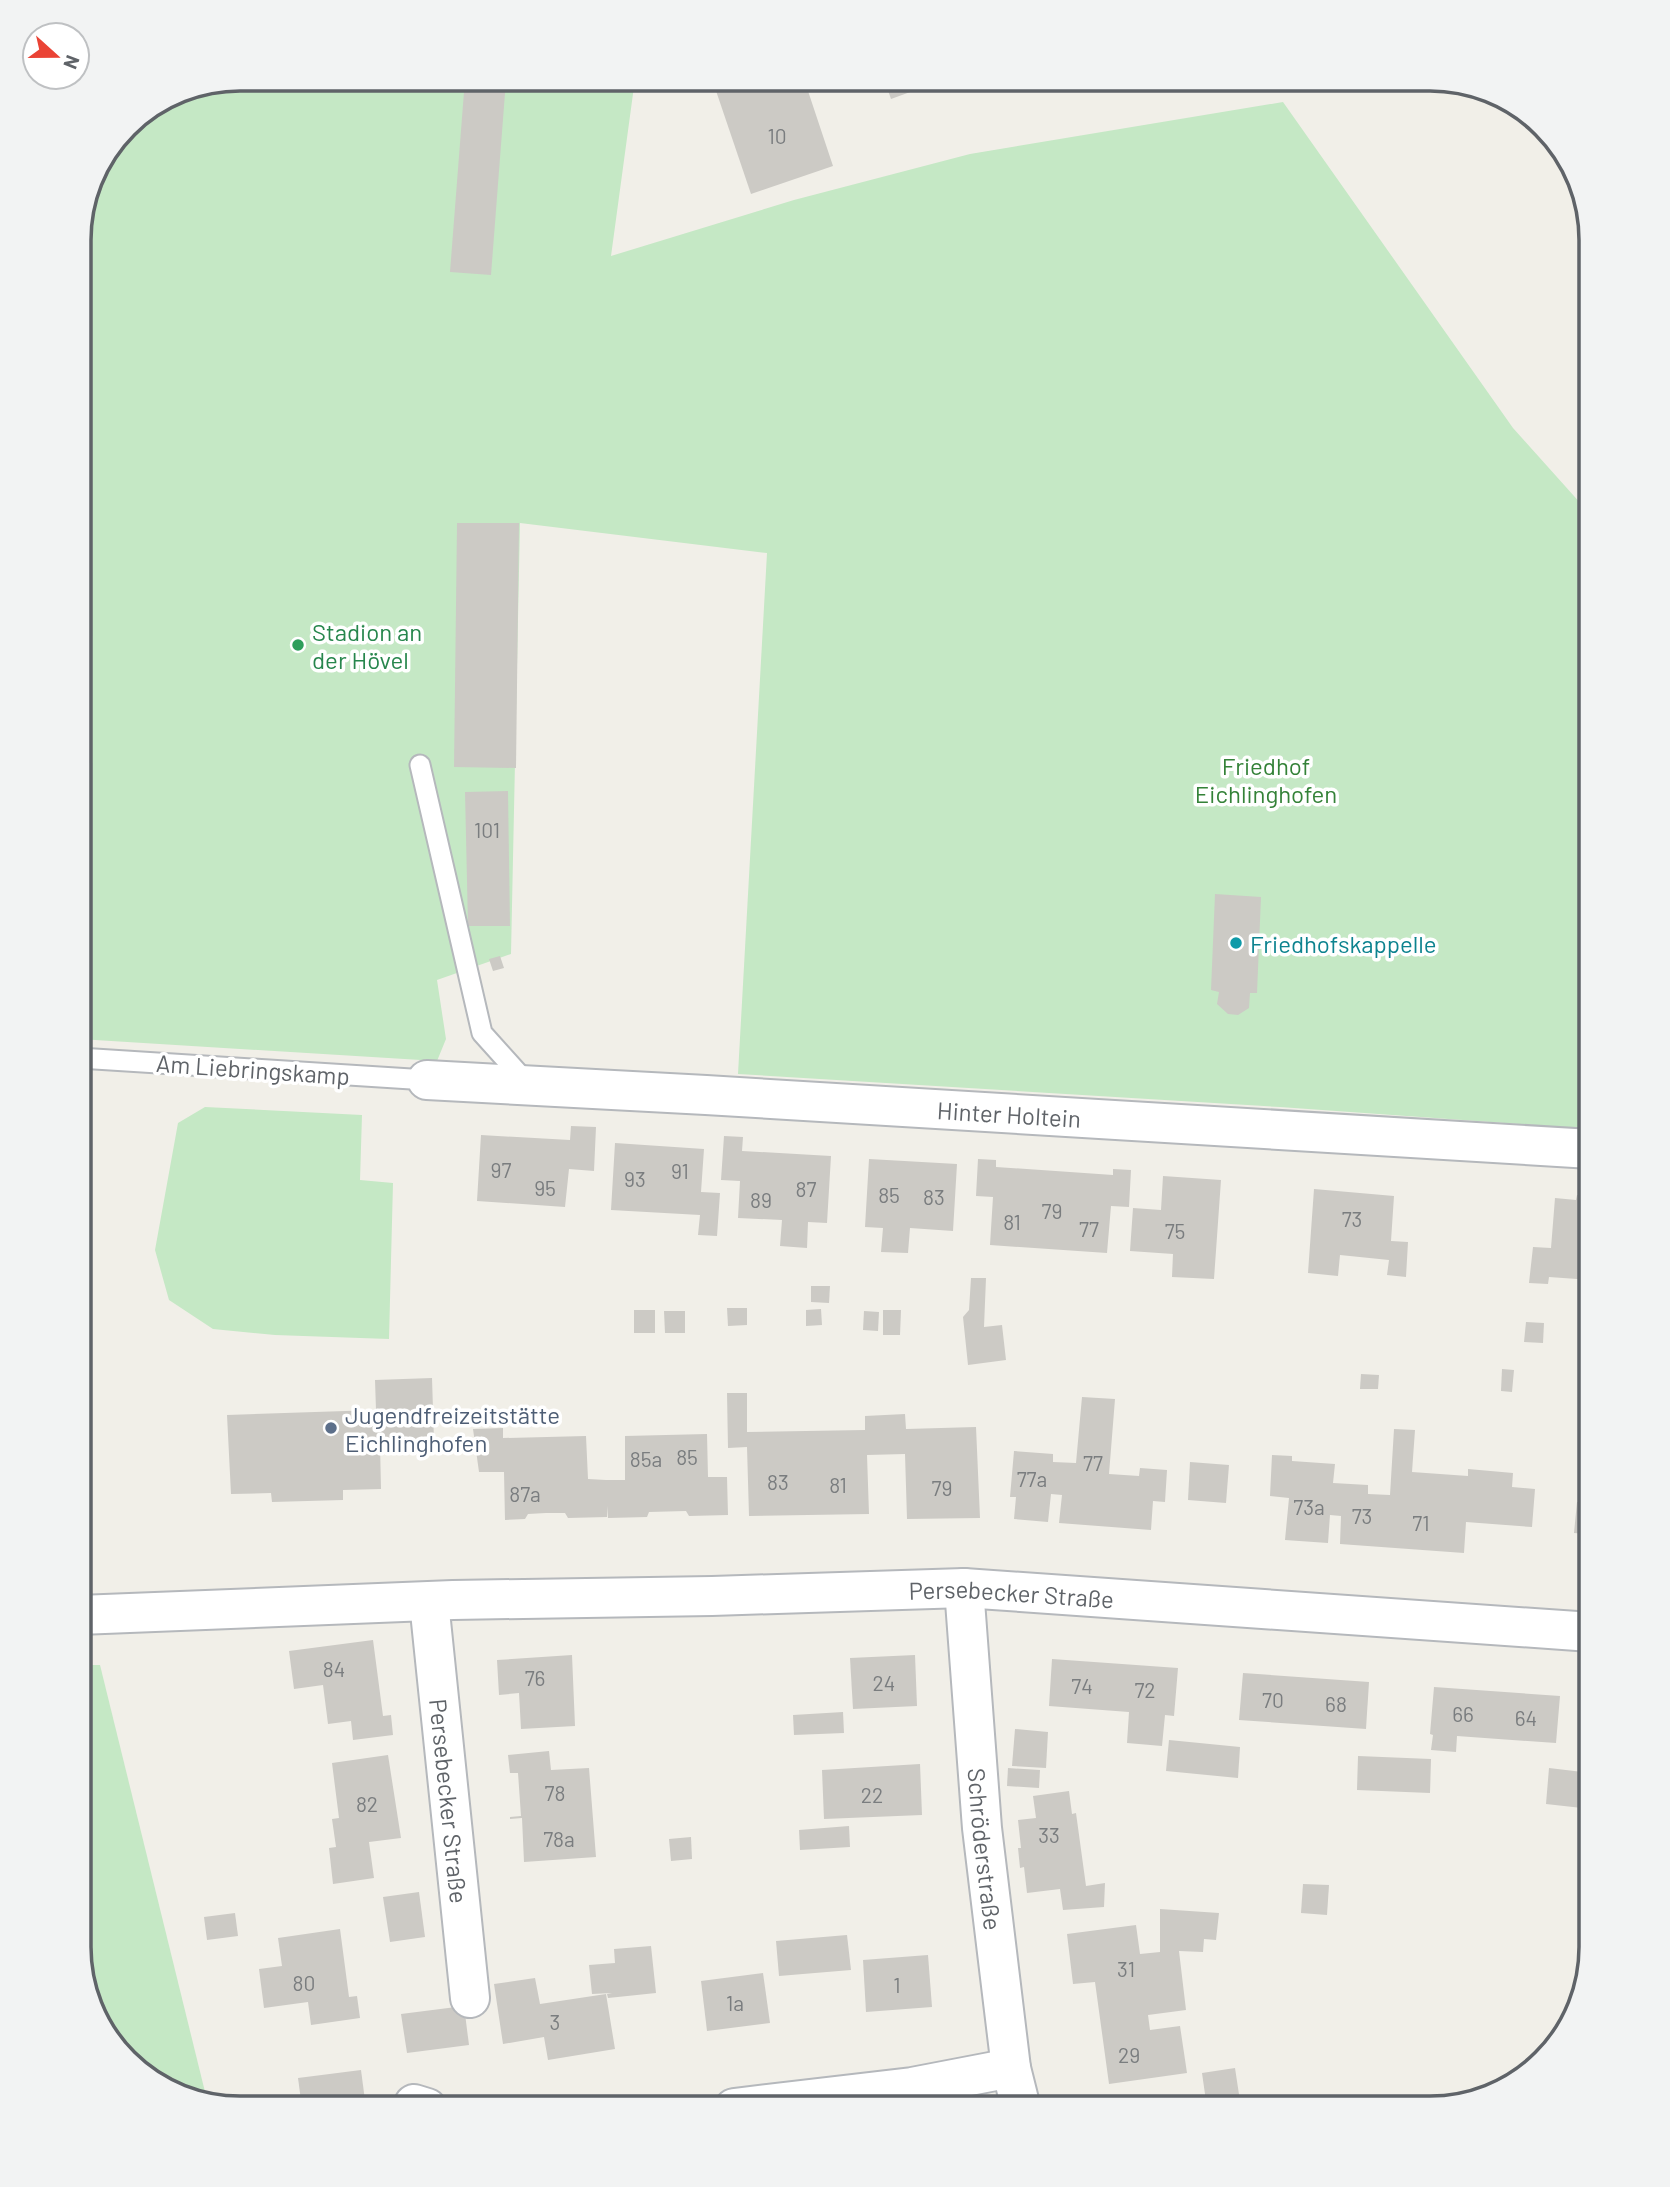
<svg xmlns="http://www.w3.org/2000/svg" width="1670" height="2187" viewBox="0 0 1670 2187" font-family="Barlow,sans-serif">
<rect width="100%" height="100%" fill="#f1efe8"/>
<g fill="#c5e8c5">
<polygon points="240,79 635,79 611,256 794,200 970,154 1283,102 1513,428 1591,515 1591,1129 1280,1107 738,1074 767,553 520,523 511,954 437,980 446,1039 437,1061 79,1039 79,229 95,169 133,119 179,91"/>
<polygon points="205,1107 362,1115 360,1180 393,1183 389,1339 275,1335 213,1329 169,1300 155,1250 178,1123"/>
<polygon points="79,1665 100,1665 207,2100 160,2087 106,2036 79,1947"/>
</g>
<g fill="#cccac5">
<polygon points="465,79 506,80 491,275 450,272"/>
<polygon points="712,79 804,79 833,166 751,194"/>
<polygon points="884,79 934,79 935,83 891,99"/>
<polygon points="457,523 519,523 516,768 454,767"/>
<polygon points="508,791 510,926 468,926 465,792"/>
<polygon points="1215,894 1261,897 1257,993 1250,993 1249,1008 1238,1015 1228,1014 1217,1004 1219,992 1211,990"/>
<polygon points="500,956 504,968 493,971 489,959"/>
<polygon points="571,1126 596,1127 594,1171 569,1169 565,1207 477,1201 481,1135 570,1140"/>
<polygon points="724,1136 743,1137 742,1151 831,1156 827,1223 808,1222 807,1248 780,1246 782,1220 738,1218 740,1181 721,1180"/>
<polygon points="615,1143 704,1149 701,1192 720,1193 717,1236 698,1235 700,1215 611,1210"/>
<polygon points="869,1159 957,1164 953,1231 910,1228 908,1253 881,1252 883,1228 865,1227"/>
<polygon points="978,1159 996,1160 996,1167 1113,1175 1113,1169 1131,1170 1129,1207 1111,1206 1107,1253 990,1245 993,1197 976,1196"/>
<polygon points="1163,1176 1221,1180 1214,1279 1172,1277 1173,1254 1130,1251 1133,1208 1161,1210"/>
<polygon points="1314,1189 1394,1196 1391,1241 1408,1242 1406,1277 1387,1275 1389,1260 1340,1255 1338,1276 1308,1273"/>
<polygon points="1577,1195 1591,1196 1591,1280 1549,1277 1548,1284 1529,1283 1533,1247 1551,1248 1555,1198 1576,1200"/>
<polygon points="971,1278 986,1278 984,1327 1002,1325 1006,1360 968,1365 963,1317 969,1310"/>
<polygon points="811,1286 830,1286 829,1303 811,1302"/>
<polygon points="727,1308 747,1308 747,1325 728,1326"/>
<polygon points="821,1309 822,1325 806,1326 806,1310"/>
<rect x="634" y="1310" width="21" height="23"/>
<polygon points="883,1310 901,1310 900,1335 883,1335"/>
<polygon points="664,1311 685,1311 685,1333 665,1333"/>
<polygon points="864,1311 879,1312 878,1331 863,1330"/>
<polygon points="1526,1322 1544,1323 1543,1343 1524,1342"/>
<polygon points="1502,1369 1514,1370 1512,1392 1501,1391"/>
<polygon points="1361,1374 1379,1375 1378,1389 1360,1389"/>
<polygon points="432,1378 434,1441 380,1444 381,1489 343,1490 343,1500 272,1502 271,1493 231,1494 227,1415 376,1410 375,1380"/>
<polygon points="727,1393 747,1393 747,1432 865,1430 865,1416 905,1414 906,1429 976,1427 980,1518 907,1519 905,1454 867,1455 869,1514 749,1516 747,1447 728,1448"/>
<polygon points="1082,1397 1115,1399 1109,1474 1139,1476 1140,1468 1167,1470 1165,1502 1153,1501 1151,1530 1059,1523 1062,1495 1051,1494 1048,1522 1014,1519 1016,1497 1010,1497 1014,1451 1053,1454 1053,1462 1076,1463"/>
<polygon points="503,1428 503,1438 586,1436 588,1479 606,1480 625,1480 625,1436 707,1434 708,1477 727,1477 728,1515 689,1516 686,1511 649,1512 647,1517 608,1518 607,1506 607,1517 568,1518 565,1513 546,1513 528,1514 525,1519 505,1520 504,1472 479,1472 473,1429"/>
<polygon points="1394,1429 1415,1430 1412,1472 1468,1476 1468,1469 1513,1473 1512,1487 1535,1489 1532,1527 1466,1522 1464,1553 1340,1544 1341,1516 1330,1515 1328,1543 1285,1540 1289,1498 1270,1496 1272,1455 1292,1456 1292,1461 1335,1464 1333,1483 1368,1485 1368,1494 1390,1495"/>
<polygon points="1190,1462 1229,1465 1226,1503 1188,1500"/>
<polygon points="1577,1502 1591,1503 1591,1563 1584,1562 1586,1534 1574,1533"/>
<polygon points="373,1640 383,1716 391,1715 393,1735 353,1740 351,1721 328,1724 323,1685 294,1689 289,1651"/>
<polygon points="572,1655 575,1726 521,1729 519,1693 499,1695 497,1660"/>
<polygon points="915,1655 917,1706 853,1709 850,1658"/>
<polygon points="1052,1659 1178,1668 1174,1716 1165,1715 1162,1746 1127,1743 1129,1712 1049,1706"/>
<polygon points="1243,1673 1369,1682 1366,1729 1239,1720"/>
<polygon points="1434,1687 1560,1696 1556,1743 1457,1736 1456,1752 1431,1750 1433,1735 1430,1734"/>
<polygon points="843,1712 844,1733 794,1735 793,1715"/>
<polygon points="1015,1729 1048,1732 1046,1768 1012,1766"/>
<polygon points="1169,1740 1240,1747 1238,1778 1166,1771"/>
<polygon points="549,1751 551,1770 589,1768 596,1857 524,1862 522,1818 510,1819 510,1817 521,1816 518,1773 510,1773 508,1755"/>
<polygon points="388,1755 401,1838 369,1842 374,1878 333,1884 329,1848 336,1847 332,1819 339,1818 332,1763"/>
<polygon points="1358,1756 1431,1759 1430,1793 1357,1790"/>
<polygon points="920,1764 922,1815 824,1819 822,1770"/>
<polygon points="1008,1768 1040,1770 1039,1788 1007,1786"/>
<polygon points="1549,1768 1591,1773 1591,1809 1546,1804"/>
<polygon points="1069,1791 1072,1814 1076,1813 1086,1886 1105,1883 1104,1907 1063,1910 1060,1889 1027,1893 1024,1867 1020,1868 1018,1848 1021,1848 1018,1820 1036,1818 1033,1796"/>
<polygon points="849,1826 850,1847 800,1850 799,1830"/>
<polygon points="691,1837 692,1859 671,1861 669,1839"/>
<polygon points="1303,1884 1329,1885 1327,1915 1301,1913"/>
<polygon points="419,1892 425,1937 390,1942 383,1897"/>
<polygon points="1160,1909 1219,1913 1216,1940 1204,1939 1203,1952 1179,1951 1186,2010 1148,2015 1150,2030 1180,2026 1187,2073 1109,2084 1095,1982 1073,1984 1067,1934 1136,1925 1140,1954 1160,1952"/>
<polygon points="235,1913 238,1936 207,1940 204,1917"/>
<polygon points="340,1929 349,1997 357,1996 360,2018 311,2025 308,2002 264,2008 259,1969 282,1966 278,1938"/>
<polygon points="847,1935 851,1970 779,1976 776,1941"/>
<polygon points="651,1946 656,1993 608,1998 607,1994 612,1993 592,1994 589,1965 615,1963 614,1949"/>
<polygon points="928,1955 932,2007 866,2012 863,1960"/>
<polygon points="763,1973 770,2023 707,2031 701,1981"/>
<polygon points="535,1978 540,2004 606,1994 615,2049 548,2060 544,2037 503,2044 494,1984"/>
<polygon points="464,2006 469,2045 407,2053 401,2014"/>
<polygon points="1235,2068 1240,2101 1269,2097 1270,2108 1207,2108 1202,2073"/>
<polygon points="361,2070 366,2108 302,2108 298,2078"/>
</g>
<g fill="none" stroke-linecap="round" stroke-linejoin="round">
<defs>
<g id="lane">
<polyline points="420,765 482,1033 527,1083"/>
<polyline points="79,1058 427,1080"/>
</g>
<g id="street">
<path id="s1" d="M427 1080 706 1095 1591 1149"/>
<path id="s2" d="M964 1588 982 1828 1011 2068 1021 2108"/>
<path id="s3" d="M429 1602 470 1998"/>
<path id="s4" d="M79 1615 453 1600 712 1596 964 1588 1591 1632"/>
<polyline points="414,2104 427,2108"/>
<polyline points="734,2108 912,2087 1011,2068"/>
</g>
</defs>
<use href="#lane" stroke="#b5b8bc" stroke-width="23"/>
<use href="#street" stroke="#b5b8bc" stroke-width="42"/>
<use href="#lane" stroke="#fff" stroke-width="19"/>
<use href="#street" stroke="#fff" stroke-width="38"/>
</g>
<circle fill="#2e9e5b" stroke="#fff" stroke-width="2.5" cx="298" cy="645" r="7"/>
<circle fill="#0f9aa8" stroke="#fff" stroke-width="2.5" cx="1236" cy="943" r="7"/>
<circle fill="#5c6f8a" stroke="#fff" stroke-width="2.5" cx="331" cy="1428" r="7"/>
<g text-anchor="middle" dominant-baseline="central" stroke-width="7" stroke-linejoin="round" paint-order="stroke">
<g font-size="21" fill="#7a7d7f">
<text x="777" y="135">10</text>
<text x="487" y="829">101</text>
<text x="501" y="1169">97</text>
<text x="680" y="1170">91</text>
<text x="635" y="1178">93</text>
<text x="545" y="1187">95</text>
<text x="806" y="1188">87</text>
<text x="889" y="1194">85</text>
<text x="934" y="1196">83</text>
<text x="761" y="1199">89</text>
<text x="1052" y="1210">79</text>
<text x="1352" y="1218">73</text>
<text x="1012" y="1221">81</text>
<text x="1089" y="1228">77</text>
<text x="1175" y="1230">75</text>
<text x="687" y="1456">85</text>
<text x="646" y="1458">85a</text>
<text x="1093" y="1462">77</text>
<text x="1032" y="1478">77a</text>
<text x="778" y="1481">83</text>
<text x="838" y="1484">81</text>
<text x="942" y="1487">79</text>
<text x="525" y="1493">87a</text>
<text x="1309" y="1506">73a</text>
<text x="1362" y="1515">73</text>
<text x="1421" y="1522">71</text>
<text x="334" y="1668">84</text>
<text x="535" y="1677">76</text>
<text x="884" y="1682">24</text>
<text x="1082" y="1685">74</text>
<text x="1145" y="1689">72</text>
<text x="1273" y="1699">70</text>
<text x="1336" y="1703">68</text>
<text x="1463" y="1713">66</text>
<text x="1526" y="1717">64</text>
<text x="555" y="1792">78</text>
<text x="872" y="1794">22</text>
<text x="367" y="1803">82</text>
<text x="1049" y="1834">33</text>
<text x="559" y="1838">78a</text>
<text x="1126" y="1968">31</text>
<text x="304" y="1982">80</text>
<text x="897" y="1984">1</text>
<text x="735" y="2002">1a</text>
<text x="555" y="2021">3</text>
<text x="1129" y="2054">29</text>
</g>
<g font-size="24" fill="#27864d" stroke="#fff" text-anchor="start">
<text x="312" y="631">Stadion an<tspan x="312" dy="28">der Hövel</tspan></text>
</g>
<g font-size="24" fill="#348238" stroke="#fff">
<text x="1266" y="765">Friedhof<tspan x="1266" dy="28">Eichlinghofen</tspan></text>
</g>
<g font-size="24" fill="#0d838f" stroke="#fff" text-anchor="start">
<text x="1250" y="943">Friedhofskappelle</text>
</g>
<g font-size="24" fill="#5f6368" stroke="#fff">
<text transform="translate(253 1069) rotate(4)">Am Liebringskamp</text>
<text stroke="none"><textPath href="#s1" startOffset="583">Hinter Holtein</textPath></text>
<text stroke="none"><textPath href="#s4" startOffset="933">Persebecker Straße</textPath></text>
<text stroke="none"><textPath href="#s3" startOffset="200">Persebecker Straße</textPath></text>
<text stroke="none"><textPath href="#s2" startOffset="262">Schröderstraße</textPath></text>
</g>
<g font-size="24" fill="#4e5e75" stroke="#fff" text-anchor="start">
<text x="345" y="1414">Jugendfreizeitstätte<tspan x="345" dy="28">Eichlinghofen</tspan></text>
</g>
</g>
<path d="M0 0H1670V2187H0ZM240 91H1430A149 149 0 0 1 1579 240V1947A149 149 0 0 1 1430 2096H240A149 149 0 0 1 91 1947V240A149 149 0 0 1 240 91Z" fill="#f2f3f3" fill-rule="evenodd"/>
<path fill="none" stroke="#5f6368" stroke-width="3.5" d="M240 91H1430A149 149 0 0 1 1579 240V1947A149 149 0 0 1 1430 2096H240A149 149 0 0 1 91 1947V240A149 149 0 0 1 240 91Z"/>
<g transform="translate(56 56) rotate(111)"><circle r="33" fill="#ffffff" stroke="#bfc1c3" stroke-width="2"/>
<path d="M0-5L12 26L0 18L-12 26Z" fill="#ea4335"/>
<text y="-10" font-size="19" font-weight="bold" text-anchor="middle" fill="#5f6368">N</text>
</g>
</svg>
